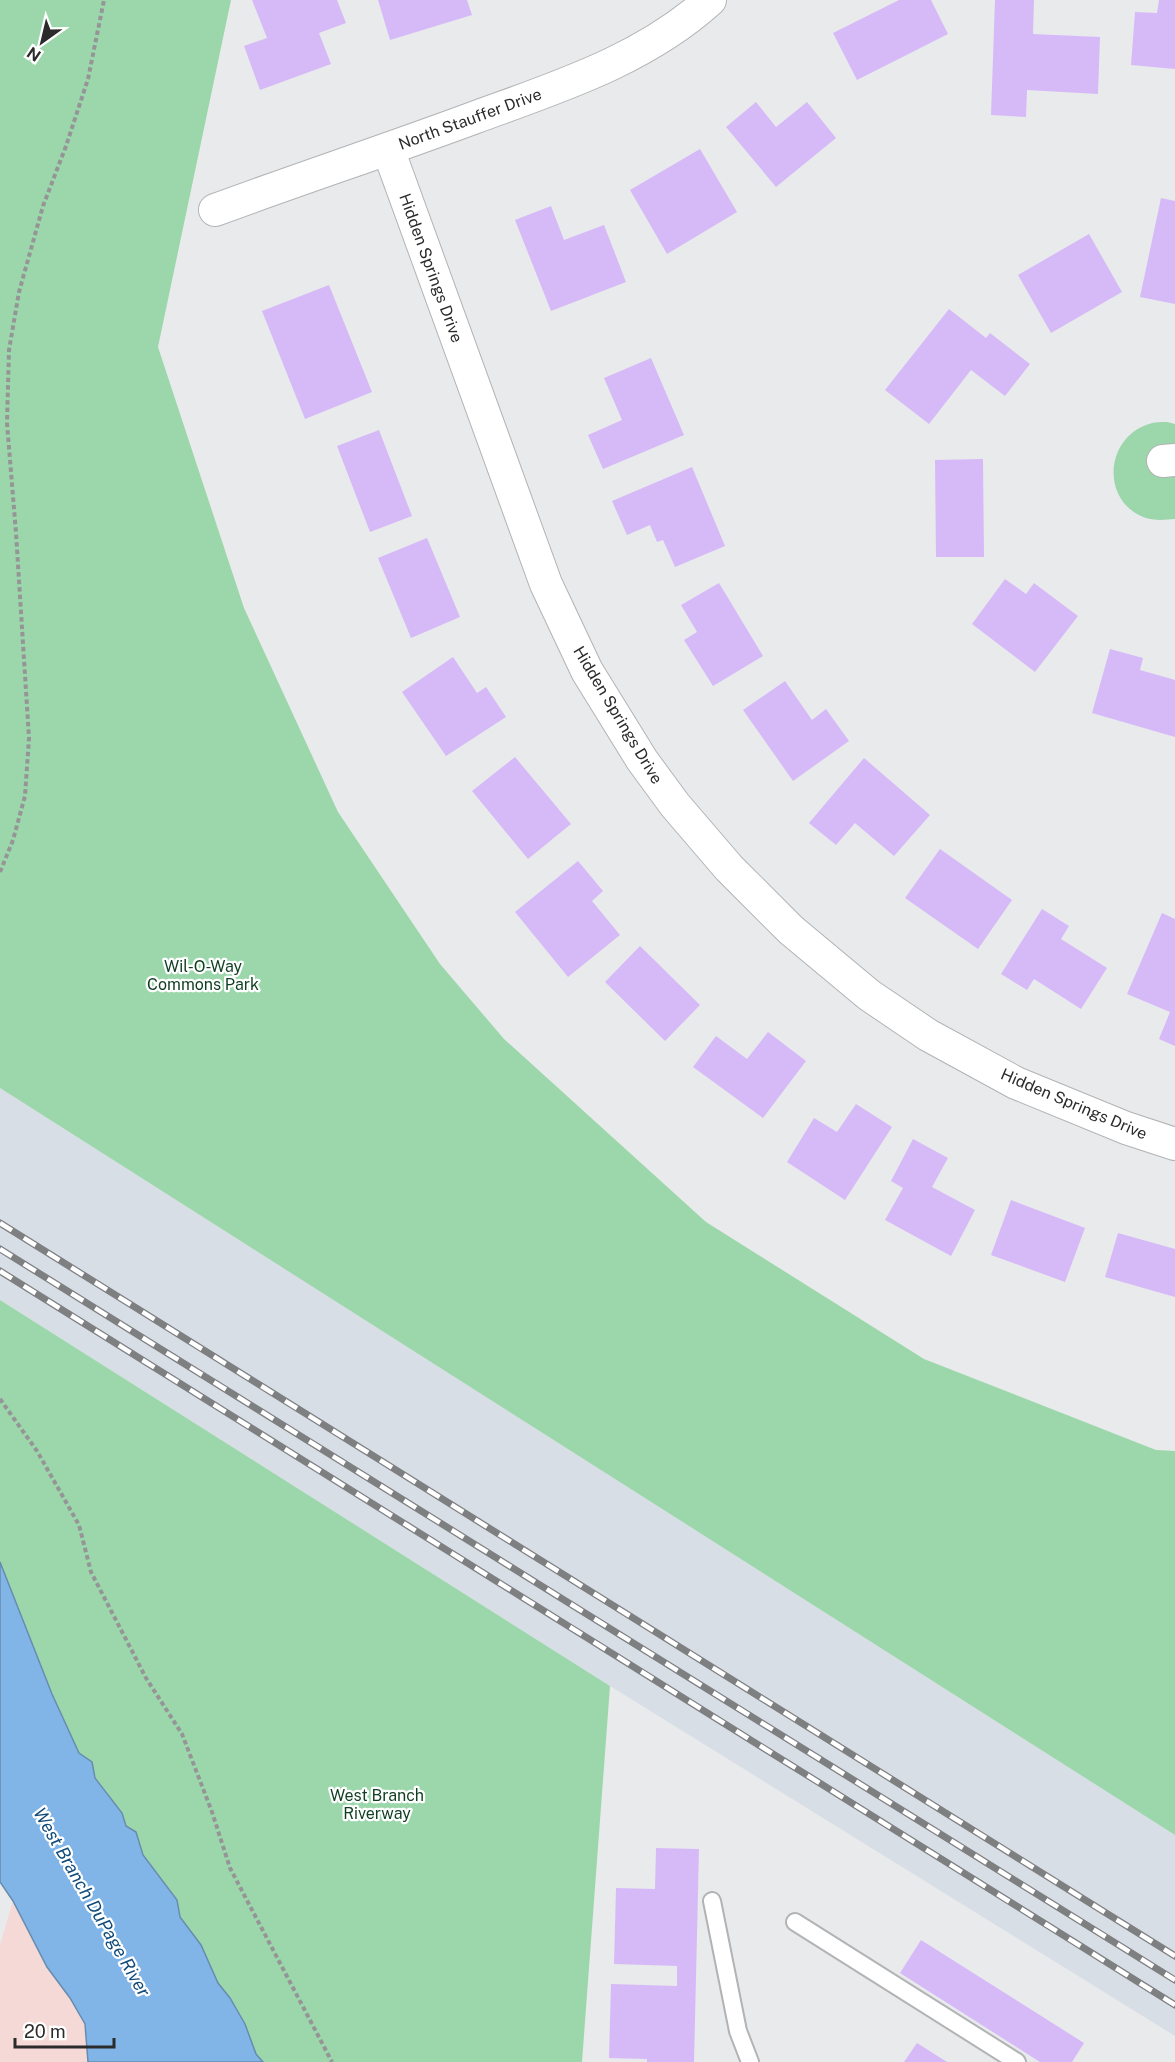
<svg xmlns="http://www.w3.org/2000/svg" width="1175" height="2062" viewBox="0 0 1175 2062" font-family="'Public Sans',sans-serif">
<rect width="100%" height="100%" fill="#e9eaec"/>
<polygon fill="#d8dee6" points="0,1088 1175,1835 1175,2036 610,1686 0,1300"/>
<polygon fill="#f4d9d6" points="13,1901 47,1967 70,1998 85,2024 88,2062 0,2062 0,1945"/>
<g fill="#9cd7ab">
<polygon points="0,0 231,0 158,347 244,608 338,812 440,964 504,1039 706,1222 924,1359 1156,1450 1175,1451 1175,1835 0,1088"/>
<path d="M1167 422 1175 424V519C1164 520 1154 521 1143 517 1100 499 1106 437 1149 424 1154 422 1161 422 1167 422Z"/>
<polygon points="0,1300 610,1686 582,2062 263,2062 256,2054 245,2023 230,1998 218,1983 201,1945 180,1917 177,1900 143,1855 136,1832 126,1826 122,1813 95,1777 92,1762 79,1754 52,1693 0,1562"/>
</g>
<polygon fill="#81b5e7" stroke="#678caf" stroke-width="1.5" points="0,1562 52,1694 79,1753 92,1762 95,1778 122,1813 126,1826 136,1832 143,1855 177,1900 180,1917 201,1945 218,1983 230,1998 245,2024 256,2054 263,2062 88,2062 85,2024 70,1998 47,1967 13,1901 0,1882"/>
<g fill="#d6baf8">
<polygon points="252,0 337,0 346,23 319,33 331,64 260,90 244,46 267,38"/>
<polygon points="378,0 467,0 472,15 390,40"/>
<polygon points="899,0 931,0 948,34 857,80 833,33"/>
<polygon points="995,0 1034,0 1033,34 1100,37 1098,94 1027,90 1026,117 991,115"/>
<polygon points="1159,0 1175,0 1175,69 1131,65 1135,12 1157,13"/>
<polygon points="756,102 776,127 807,102 836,138 776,187 726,127"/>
<polygon points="700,149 737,212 667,254 630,190"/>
<polygon points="1161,198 1175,201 1175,304 1140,297"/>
<polygon points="551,206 564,240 604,225 626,282 551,311 515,220"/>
<polygon points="1089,234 1122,292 1051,333 1018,275"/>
<polygon points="329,285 372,392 305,419 262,311"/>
<polygon points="949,309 986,338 990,333 1030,364 1005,396 971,370 929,424 885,390"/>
<polygon points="651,358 684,435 603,469 588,435 622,420 604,378"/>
<polygon points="379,430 412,516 370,532 337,446"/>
<polygon points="983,459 984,557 936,557 935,460"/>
<polygon points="692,467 725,546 675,567 663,540 657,542 650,525 627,535 612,501"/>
<polygon points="427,538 460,617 411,638 378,558"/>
<polygon points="1005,579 1026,594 1034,583 1078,616 1035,672 972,624"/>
<polygon points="719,583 763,656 713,686 684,640 697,632 681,605"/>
<polygon points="1110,649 1143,658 1140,670 1175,680 1175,737 1092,713"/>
<polygon points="453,657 477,693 486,687 506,717 446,756 402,692"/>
<polygon points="785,681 812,720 826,709 849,741 793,781 743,710"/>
<polygon points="515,757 571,824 528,859 472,791"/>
<polygon points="864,758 930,815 894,856 855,823 836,845 809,823"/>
<polygon points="940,849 1012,900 978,949 905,898"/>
<polygon points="578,861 603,891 592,901 620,935 568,977 515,912"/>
<polygon points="1042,909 1069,926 1061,939 1107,968 1081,1009 1034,979 1027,990 1001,974"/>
<polygon points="1162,913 1175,919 1175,1046 1159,1039 1170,1012 1127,994"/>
<polygon points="640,946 700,1005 665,1041 605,982"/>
<polygon points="768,1032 806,1061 763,1118 693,1067 716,1036 747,1059"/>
<polygon points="856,1104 892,1127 845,1200 787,1162 814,1118 837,1132"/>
<polygon points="913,1139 948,1158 932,1187 975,1210 951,1256 885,1220 903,1188 891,1181"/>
<polygon points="1011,1200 1085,1228 1065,1282 991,1255"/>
<polygon points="1118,1233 1175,1249 1175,1297 1105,1277"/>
<polygon points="656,1848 699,1849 694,2062 647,2062 647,2059 609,2058 611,1984 677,1986 677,1966 614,1964 616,1888 655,1889"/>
<polygon points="921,1940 1084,2043 1072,2062 1040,2062 900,1973"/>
<polygon points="917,2043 947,2062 904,2062"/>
</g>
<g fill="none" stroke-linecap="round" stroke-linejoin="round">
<defs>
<g id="service">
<polyline points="712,1901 738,2031 750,2062"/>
<polyline points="795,1922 1017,2062"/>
</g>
<g id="minor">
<polyline points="388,149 546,584 587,671 642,760 675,805 729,868 791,930 869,995 928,1035 1016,1083 1126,1128 1175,1144"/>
<path d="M215 210C302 178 390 149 476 117 558 87 644 60 710 0"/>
<polyline points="1163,461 1175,460"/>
</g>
</defs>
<use href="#service" stroke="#b1b3b5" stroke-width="20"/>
<use href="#minor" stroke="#b1b3b5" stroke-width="34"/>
<g stroke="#959597" stroke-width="4" stroke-dasharray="4.5 3" stroke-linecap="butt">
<polyline points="0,872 13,840 25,796 29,738 16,533 7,423 9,350 19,292 43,206 66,146 88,79 104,0"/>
<polyline points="0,1399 37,1451 79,1525 91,1572 146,1678 182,1734 212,1812 230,1868 332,2062"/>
</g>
<use href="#service" stroke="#fff" stroke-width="16"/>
<use href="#minor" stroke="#fff" stroke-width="32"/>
<defs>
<g id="rail">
<polyline points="0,1223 1175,1956"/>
<polyline points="0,1249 1175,1980"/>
<polyline points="0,1271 1175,2005"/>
</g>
</defs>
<use href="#rail" stroke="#7e7f80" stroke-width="7"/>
<use href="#rail" stroke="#fff" stroke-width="4.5" stroke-dasharray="14" stroke-linecap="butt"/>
</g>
<g text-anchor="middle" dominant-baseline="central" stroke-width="4.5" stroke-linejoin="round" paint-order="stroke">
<g font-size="16" fill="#2b2b2c" stroke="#fff">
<text transform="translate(470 119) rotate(-20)">North Stauffer Drive</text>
<text transform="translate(431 268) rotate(70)">Hidden Springs Drive</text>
<text transform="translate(618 715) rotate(59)">Hidden Springs Drive</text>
<text transform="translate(1074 1104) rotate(23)">Hidden Springs Drive</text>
</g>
<g font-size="16" fill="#0f3e21" stroke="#fff">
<text x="203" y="966">Wil-O-Way<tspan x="203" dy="18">Commons Park</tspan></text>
<text x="377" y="1795">West Branch<tspan x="377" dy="18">Riverway</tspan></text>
</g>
<g font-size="18" font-style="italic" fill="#114b7a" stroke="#fff">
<text transform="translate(92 1902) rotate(60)">West Branch DuPage River</text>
</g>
</g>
<g transform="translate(42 42) rotate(214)" stroke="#ffffff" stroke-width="4.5" paint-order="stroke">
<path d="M0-4.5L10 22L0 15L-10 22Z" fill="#2b2b2c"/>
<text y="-9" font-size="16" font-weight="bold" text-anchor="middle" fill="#2b2b2c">N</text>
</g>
<path d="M15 2038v9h99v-9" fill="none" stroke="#2b2b2c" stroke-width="3"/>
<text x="24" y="2038" font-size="18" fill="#2b2b2c" stroke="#ffffff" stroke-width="4.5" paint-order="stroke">20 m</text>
</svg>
